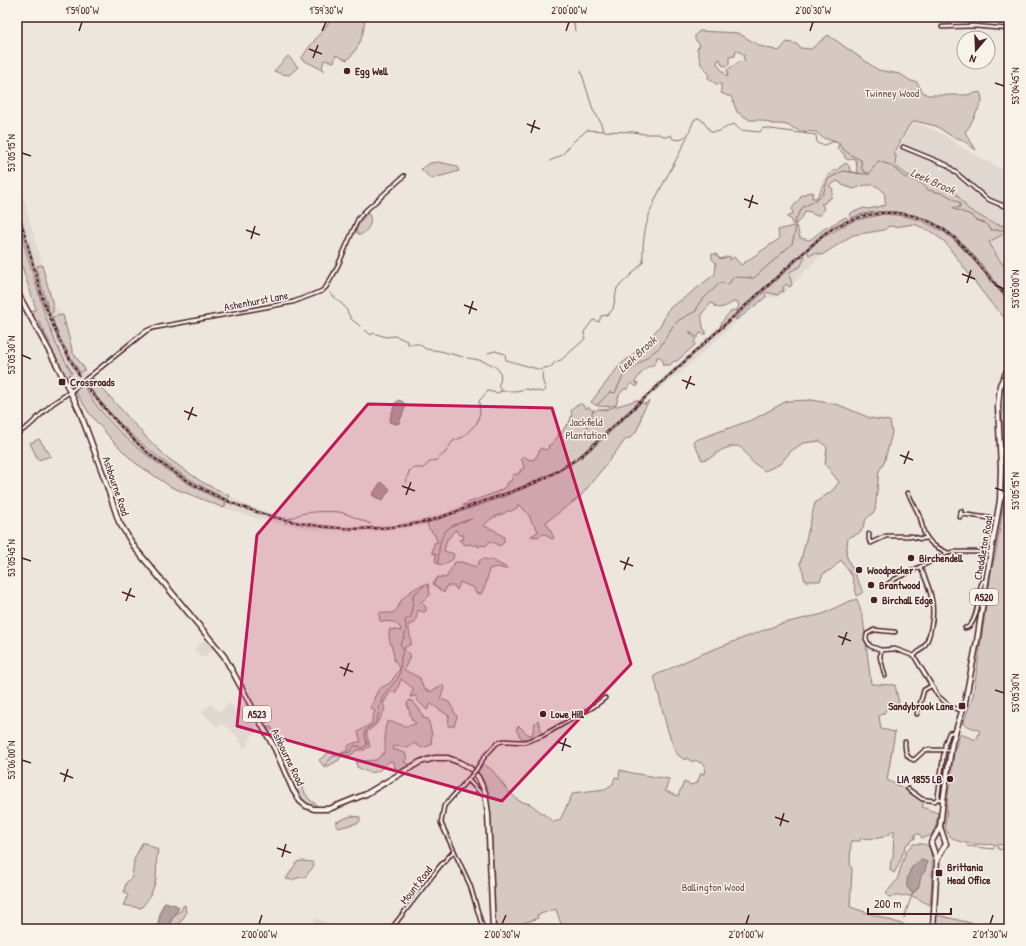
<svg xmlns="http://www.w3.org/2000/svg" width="1026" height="946" viewBox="0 0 1026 946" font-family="'Patrick Hand',sans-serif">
<rect width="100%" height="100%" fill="#ece6dd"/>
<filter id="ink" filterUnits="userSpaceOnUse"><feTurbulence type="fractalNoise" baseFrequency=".025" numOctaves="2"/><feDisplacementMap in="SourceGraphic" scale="8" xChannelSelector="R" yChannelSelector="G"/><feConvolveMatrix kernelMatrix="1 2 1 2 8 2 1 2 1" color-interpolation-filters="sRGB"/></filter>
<g filter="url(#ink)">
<g fill="#e0d7d0">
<polygon points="916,123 939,132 961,147 1009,173 1009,206 991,198 953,167 938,159 937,160 932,158 901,144 910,126"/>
<polygon points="901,147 938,162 940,165 940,168 943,170 948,168 965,185 967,185 987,202 1006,209 1009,212 1009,226 1004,226 992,223 968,209 952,188 907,175 895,166 896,155"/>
<polygon points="17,178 23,196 53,305 63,315 73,353 88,374 71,386 30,312 36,309 17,251"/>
<polygon points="882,206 1009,234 1009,323 990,302 944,241 930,231 914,223 906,221 853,235 831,248 818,258 784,293 778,297 764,298 759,301 688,366 650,396 645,402 640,399 647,394 680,362 753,295 807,242 824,229 850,216 851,213"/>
<polygon points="91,376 147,438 169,459 202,482 230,496 229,499 231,499 232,497 248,506 295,520 331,525 359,527 397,524 397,525 401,523 428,518 443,513 479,498 497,492 636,401 643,406 641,416 643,422 613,454 592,468 429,525 398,529 398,527 396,527 394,529 374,532 314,530 258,519 215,505 171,487 155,477 134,462 112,440 80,400 74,390"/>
<polygon points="207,638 215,648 202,658 194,649"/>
<polygon points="229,703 237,711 245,707 256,727 256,733 251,736 252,738 247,742 249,745 245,748 242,747 242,744 232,730 222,724 218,727 201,712 211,704 219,712"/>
<polygon points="315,918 342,929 311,929"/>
</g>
<g fill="#d5c9c2" stroke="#907476" fill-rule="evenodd">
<path d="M336 17H365C364 34 360 48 347 60L336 55 334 62 324 60 322 68 325 71 301 59 310 46 331 20H335Z"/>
<path d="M699 31 738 33 760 46 779 51 787 42 797 44 800 48 811 49 828 35 878 70 900 74 911 81 917 82 922 91 927 95H966L981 92 982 102 969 127 965 132 976 150 961 139 953 137 936 126 915 121 909 125 894 154 896 155 895 166 907 175 928 182 930 180 952 188 968 209 992 223 1004 226H1009V234H1003L989 242 998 258 1009 273V299C993 280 979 259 961 242 938 219 900 207 868 213 862 214 856 216 850 218L851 213 864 208 869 209 886 205C884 201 886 197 884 193 877 181 863 185 854 189L842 185 841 183 837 181 829 186 833 189 831 198 826 201 825 203 821 204 824 207 821 215H814L811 212 805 211 803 216 796 224H792V220L787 217 791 214H793L792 209C795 203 800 200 802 195H805L806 193 813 192 812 198H816C825 187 820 179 835 170H838L840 167 846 163 849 166 850 171 859 174 857 170 856 160 853 158 849 160 845 158 844 154 837 148 840 143 823 138 816 132 800 131 787 125 780 124H773L760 120H750L737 112 731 96H728L721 93V84H716L708 78 709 74 701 64 697 48 700 46 699 43 695 40V36ZM736 50 743 54 744 60 746 61 739 62 727 70 728 74 727 77 717 64 718 60 720 59 722 65 726 66 729 65V57L735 56Z"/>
<polygon points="288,56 298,67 289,75 282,74 274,71"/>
<polygon points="438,162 457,166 459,171 431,179 421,169 430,163"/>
<path d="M368 213C374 222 368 231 360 235L356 232C358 224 362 219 368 213Z"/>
<polygon points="884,214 904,216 922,221 944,232 956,242 969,255 1009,302 1009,323 990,302 944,241 930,231 914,224 895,227 889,226 884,230 853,235 822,255 816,253 809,255 807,251 822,238 853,221"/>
<path d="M846 217 848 220 838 224 824 233 721 327 720 326C723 320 727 314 733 310L736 311 739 306 737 301C729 303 724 310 715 307L714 304 710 303C708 308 706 309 703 312 700 316 703 325 704 330L706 331V334H703L700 333 697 338 690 331V333L696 339 694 342 695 343V345L677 361H674L670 365H662L663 361 660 357H657L656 362 653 365C644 367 640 375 635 382L638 383V386H635L632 383 629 385 627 389H624L619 395 616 405C607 407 598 408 591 402L619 366 648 341 662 323 667 311 671 307 687 296 715 274 716 263 712 259V254H716L720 259 730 256V260L734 257 741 265 779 239 778 230 793 226 797 227 800 238 810 240 824 229Z"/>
<polygon points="17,220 45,315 57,346 72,373 66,377 30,312 36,309 17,251"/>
<path d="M802 256H805L801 266 791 271 789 274 792 285 790 287 786 284 783 287 784 292 781 291 778 295 767 292 765 294 766 297C756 304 747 313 736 320L735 319Z"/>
<polygon points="42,265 53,305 53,312 50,314 37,271 37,266"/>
<path d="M63 315 73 353 85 369 80 373C70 355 57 337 52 317Z"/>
<polygon points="1009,375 1009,483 1004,484 1002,418 1005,393 1003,390"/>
<path d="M91 376 147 438 169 459 202 482 230 496 228 500C186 480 148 453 116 419 106 409 97 397 88 386L85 388C113 437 175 480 226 503L224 508 171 487 134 462 112 440 90 414 74 390Z"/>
<path d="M637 400 639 402C617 423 595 446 569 463 538 483 503 494 468 506L463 505C478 498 494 495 507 486V483L511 481 513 475 520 473V470L523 469 524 467 521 458 523 456 530 460 535 459 541 448 546 450 549 448 548 446 554 442V439L557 438 559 433 561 434 566 425 569 424 572 414 571 412C573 406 576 405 582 404L585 408H590L594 412 598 409 604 410Z"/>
<path d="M812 400 839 405 870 418 890 421 892 433 884 463 879 471 875 511 866 519 861 532 848 538 846 555 863 592 857 596 852 576 841 560 832 569 823 574 820 581H805L803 572 800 564 815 503 833 490 839 482 825 464 827 447 820 441 803 443 791 451 780 464 765 471C760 467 753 464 750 459 741 448 741 442 724 449 714 453 715 458 702 460L693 441 754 419 787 401Z"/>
<path d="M649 401 642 413 640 423 636 432 630 438 626 439 581 496 546 522 554 538 551 539 547 535 544 534 537 537 531 536 538 532 537 529 531 521 530 517 522 507 518 505 517 508 511 511H507L505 513C496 516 490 518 484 526L494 530 504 537V542L500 546 490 541 486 546 483 545 478 547 477 544 474 546 470 544 465 545 459 540 463 539 464 535H459L456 530 454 531 449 538 447 539 444 551 454 554 453 559 443 565 438 564 435 561 436 554 432 553 434 543 438 542 434 534 429 529 427 523C479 505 534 490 580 458 602 442 621 421 641 403L645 404Z"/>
<polygon points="39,439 51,456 38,460 30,443"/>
<path d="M1009 501V846C991 841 950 852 945 826L949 786 953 781 951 775 954 753 960 734 976 740 980 731 963 724 973 696 991 572 996 551 1004 502Z"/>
<polygon points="484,559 492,560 507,568 505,569 497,567 489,569 486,584 481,594 476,593 474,588 460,582 457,590 454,586 446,586 444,593 433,584 438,577 446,578 455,562 461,562 476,567 480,560"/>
<path d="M428 584 430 595 421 602 426 607V611L423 612 418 610 415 623 412 624H409C408 631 411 635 411 644L404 648 410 656 404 670 420 678 423 688 430 692 442 685 444 688 440 699 449 702 457 717 454 726H448L449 716 431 704 427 710 418 701 416 696 410 697 414 689 401 679 396 692H390L383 704 385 708C381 718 377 726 367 731V736L370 746 364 750H357L351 755 340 757 339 760 325 768 319 760 330 752H333L334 755 347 751 349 745 357 742H361L358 732 372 723V719L375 711 370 708 374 701V698L379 689 390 683 400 669 394 660C395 650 386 639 390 629L401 631 400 627 394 622 380 621 379 614 381 612C400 617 396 605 404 597 412 590 417 586 428 584Z"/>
<path d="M857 599 863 618 871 684 895 685 899 703 889 705 884 713 879 716 881 729 895 732 887 780 903 788 924 801 922 807 938 813C936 825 936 836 922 838L919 834H915V838L906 845 898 866 894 873 890 870 891 860 893 858 894 830C883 840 874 839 861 838L860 841H851L850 864 852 869 850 907 905 925 903 929H556L562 927 556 909 537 915 538 918 506 929H495L490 811 485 787 477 772 483 763 493 771 507 790 519 801 530 804 554 822 560 820 573 793 605 789 613 784 615 777 619 778 620 770 632 773 669 779 665 791 678 796 684 782 691 785 697 783 701 773 704 774 705 765 695 760 693 762 686 758 685 760 678 755 675 751 667 728 654 676 699 655 780 624 823 614 847 602Z"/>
<path d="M410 700C417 705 421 710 423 718L428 719 432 734 431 745 422 748 414 743 408 748 394 746 393 749 405 753 407 758 404 762 410 765 399 771 395 768 393 762 390 761C376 774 375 776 357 767L356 762 376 760 385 752C386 742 383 731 387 722 397 720 405 731 416 723L412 720 407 703Z"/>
<polygon points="538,720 542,733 529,738 522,739 518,733 516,729 519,726 527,734 532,735 535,723"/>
<path d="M270 727 272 728 278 744 297 771 305 793 309 799 320 808C309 806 303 802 297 793L265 728Z"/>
<polygon points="351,816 360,817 360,821 358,823 338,828 336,825 336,822"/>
<path d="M142 843H145L158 850C155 861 158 873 155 883 153 890 147 902 141 908L123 905 128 896 124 891 126 883 132 877 134 860Z"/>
<path d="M913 844C918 844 924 843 928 846 935 852 931 895 930 905 911 895 911 894 889 897L886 893 897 880 906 851Z"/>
<polygon points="302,861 312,862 314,866 305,877 297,878 293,880 286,879 297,862"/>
<path d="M185 905 186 914 179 924V929H170C169 922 174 913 181 911L183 906Z"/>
<polygon points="937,915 996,929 936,929"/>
</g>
<g fill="#b39f9d" stroke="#896c6f">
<polygon points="399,400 403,402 406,405 399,423 395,424 389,422 395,403"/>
<polygon points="381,482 390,489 382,501 372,495"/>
<path d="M922 860 927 862 925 871 921 876 919 886 916 891 912 893 907 887C906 877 911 863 922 860Z"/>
<polygon points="165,902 176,905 179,908 170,922 169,929 166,929 165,925 163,925 161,929 157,929 161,909"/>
</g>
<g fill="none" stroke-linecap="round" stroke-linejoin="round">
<g stroke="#896c6f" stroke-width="1">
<polyline points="573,17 575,31"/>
<polyline points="581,71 593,110 600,121 603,131 634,132 644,134 659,134 666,137 671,135 673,139 679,140 686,136"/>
<polyline points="550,161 562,155 574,141 587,130 603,131"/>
<polyline points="330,293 345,307 351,319 360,326"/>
<polyline points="39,321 44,332 45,331"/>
<polyline points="63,325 65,324"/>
<polyline points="365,330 371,335 373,333 386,337 396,336 407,341 408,344 419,344 426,349 440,351 463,357"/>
<polyline points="44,332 50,343"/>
<polyline points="488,353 495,351 505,354 506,360 541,370"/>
<path d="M467 358C481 360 510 365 498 386L502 391"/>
<polyline points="597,405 610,392 615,393 623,376 660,347 673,326 679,320 696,311 699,303 720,283 729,284 733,277 754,278 792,244 795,232 795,220 803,207 813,202 823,194 828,179 843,171 865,174 869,174 878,161 890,165 904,177 923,184 928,190 945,194 960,203 960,207 958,208 954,207 954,209 971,215 975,220 985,223 991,230 1003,230 1009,233"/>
<polyline points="582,435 592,419 592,413 594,409"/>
<path d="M406 483 409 471 415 468H423L430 462 436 460 445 453 453 441 463 437 477 423 480 412 479 401 488 391 497 393 502 391H516L526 389 542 392 546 390 542 379 543 372 542 370 544 368 551 367 555 362 561 360 585 339 584 332 593 320 599 322 601 316 608 315 613 309 617 288 632 274 643 262C641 216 659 193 679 154 685 143 689 132 694 120L698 118 702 120 711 132C721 133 724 127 734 124L740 130 760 132 763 128 816 135 817 143C827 148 828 141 835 142 839 142 841 148 844 150 849 154 855 157 861 160L862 170 869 174"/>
<path d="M285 524 289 518H293C299 511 329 511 339 512 347 513 362 521 371 524"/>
<path d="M438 563C440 533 441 527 472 519"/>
<path d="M324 766 332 757 350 752 354 746H358L362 748 367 745C367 740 364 737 365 733 366 727 372 727 375 723 380 715 378 707 382 699 384 692 391 688 395 682 402 675 400 668 401 659 401 656 403 652 403 650 403 648 401 646 400 644 406 637 407 628 405 620L411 617C411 608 414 603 413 595L425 585"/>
<polyline points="967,846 993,849 995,846 998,847 998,849 1001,850 1003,847 1009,849"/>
<polyline points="1009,854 1009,855"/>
<polyline points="904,918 913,892"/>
<polyline points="902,929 903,924"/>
</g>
<defs>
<g id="minor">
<polyline points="942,27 974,26 1009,29"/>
<polyline points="903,147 947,165 987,199 1009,208"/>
<polyline points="17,434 29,426 52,404 70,392 146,331 153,328 293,302 322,291 326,287 336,270 358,219 364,212 404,176"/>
<polyline points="908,493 920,517 924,533 927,538 933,545 948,553"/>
<polyline points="1001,500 1006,488 1009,485"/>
<polyline points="961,514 996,519"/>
<polyline points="960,517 961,511"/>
<polyline points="869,534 869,540 871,543 886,536 911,536 921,539 927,538"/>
<polyline points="885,586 895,579 948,553 954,552 991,552"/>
<path d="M965 628C977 627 979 596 981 585L983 581H986"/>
<polyline points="895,632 874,630 867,634 866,639 870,646 881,650 895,649 914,656 938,696 951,707 963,711"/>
<polyline points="881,650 880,657 885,676"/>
<path d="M914 656C918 652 922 649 925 645 928 640 930 633 931 627 936 605 930 587 920 567"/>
<polyline points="917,714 924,690 931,686"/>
<path d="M905 742C905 749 905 758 914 760L925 750H950"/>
<polyline points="476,770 485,756 497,743 503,741 525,742 542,736 593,707 605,698"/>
<polyline points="471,776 444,806 441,823 470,885 483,929"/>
<path d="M468 780C473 784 479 793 485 796"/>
<polyline points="908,789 922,799 935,801 938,798"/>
<polyline points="943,800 939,799 938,796 945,744 949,733 955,732"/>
<polyline points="391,929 440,866 454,851"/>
</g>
<g id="trunk">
<polyline points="17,292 59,369 80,412 104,477 119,522 135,548 224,656 275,749 293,790 300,801 306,806 314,809 329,809 366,794 420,762 435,758 448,758 461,763 471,769 478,777 485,792 488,814 493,929"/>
<polyline points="937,860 942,850 946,844 940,827 943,801 952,743 965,702 977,641 987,576 1000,500 1001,468 998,407 1000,385 1009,367"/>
<polyline points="933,929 937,860 931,843 940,827"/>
</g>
</defs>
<use href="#minor" stroke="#4a1f2b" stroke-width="5.5"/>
<use href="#trunk" stroke="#4a1f2b" stroke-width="7"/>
<use href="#minor" stroke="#f7f3e8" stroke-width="2.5"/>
<use href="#trunk" stroke="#f7f3e8" stroke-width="4"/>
<defs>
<g id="rail">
<polyline points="17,207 43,300 60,342 79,375"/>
<path d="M87 387C107 412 128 437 153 457 229 516 330 542 424 522 443 518 461 509 479 503 500 496 521 489 541 480 555 474 568 464 580 457L824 234C866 207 912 204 952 236 963 245 972 256 981 267 990 278 1000 289 1009 300"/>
</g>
</defs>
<use href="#rail" stroke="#4a1f2b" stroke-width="2.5"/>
<use href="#rail" stroke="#f7f3e8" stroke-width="1" stroke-dasharray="3" stroke-linecap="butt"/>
<defs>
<polyline id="minor-bridge" points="471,776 476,770"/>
</defs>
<use href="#minor-bridge" stroke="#4a1f2b" stroke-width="5.5" stroke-linecap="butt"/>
<use href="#minor-bridge" stroke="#f7f3e8" stroke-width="2.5"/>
</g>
</g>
<path fill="#c2185b" fill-opacity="0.2" stroke="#c2185b" stroke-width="3" stroke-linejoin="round" d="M368 404 552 408 631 664 502 801 237 726 257 535Z"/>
<path fill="none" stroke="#4a1f2b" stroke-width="1.5" d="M79 31 82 22M322 31 326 22M566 31 569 22M810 31 813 22M309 49 322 54M313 58 318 45M995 83 1004 86M527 124 540 129M531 133 535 120M22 153 31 156M744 199 758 204M749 208 753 195M246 230 260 235M251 239 255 226M962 274 975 279M967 283 971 270M995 285 1004 289M464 305 477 310M469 314 473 301M22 355 31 359M682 380 695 385M686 389 691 376M184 411 197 416M188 420 193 407M900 455 913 460M904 464 909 451M402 486 415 491M995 488 1004 491M406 495 411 482M22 558 31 561M620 561 633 566M624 570 629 557M122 592 135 597M126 601 131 588M838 636 851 641M842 645 847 632M340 667 353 672M344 676 349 663M995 690 1004 693M558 742 571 747M562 751 566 738M22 760 31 763M60 773 73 778M64 782 68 769M775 817 789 822M780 826 784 813M277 848 291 853M282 857 286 844M259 924 262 915M502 924 506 915M746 924 749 915M990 924 993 915"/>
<g fill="#4a1f2b" stroke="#f7f3e8" stroke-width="1.5">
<circle cx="347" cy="71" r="4"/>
<rect x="58" y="378" width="8" height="8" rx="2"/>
<circle cx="911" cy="558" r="4"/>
<circle cx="859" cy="570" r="4"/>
<circle cx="871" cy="585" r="4"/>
<circle cx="874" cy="600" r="4"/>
<rect x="958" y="702" width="8" height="8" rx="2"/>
<circle cx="543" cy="714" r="4"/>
<circle cx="950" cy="779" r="4"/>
<rect x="935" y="869" width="8" height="8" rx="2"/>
</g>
<g text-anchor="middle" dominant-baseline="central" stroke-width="3" stroke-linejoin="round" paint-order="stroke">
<g fill="#f7f3e8" stroke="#7e5f64" stroke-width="1">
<rect x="970" y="589" width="28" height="16" rx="3"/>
<rect x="243" y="706" width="28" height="16" rx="3"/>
</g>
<g font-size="10" font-weight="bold" fill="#4a1f2b">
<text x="984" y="597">A520</text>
<text x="257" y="714">A523</text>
</g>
<g font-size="11" font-weight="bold" fill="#4a1f2b" stroke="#f7f3e8" text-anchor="start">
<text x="355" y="71">Egg Well</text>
<text x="70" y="382">Crossroads</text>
<text x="919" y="558">Birchendell</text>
<text x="867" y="570">Woodpecker</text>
<text x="879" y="585">Brantwood</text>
<text x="882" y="600">Birchall Edge</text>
<text x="954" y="706" text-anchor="end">Sandybrook Lane</text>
<text x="551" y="714">Lowe Hill</text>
<text x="942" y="779" text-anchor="end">LIA 1855 LB</text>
<text x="947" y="867">Brittania<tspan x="947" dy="13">Head Office</tspan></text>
</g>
<g font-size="11" fill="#6d4a51" stroke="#f7f3e8">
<text x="892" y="93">Twinney Wood</text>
<text x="586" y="422">Jackfield<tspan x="586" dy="13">Plantation</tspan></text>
<text x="713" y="887">Ballington Wood</text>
</g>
<g font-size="11" fill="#4a1f2b" stroke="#f7f3e8">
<text transform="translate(256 301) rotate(-11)">Ashenhurst Lane</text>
<text transform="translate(116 486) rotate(71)">Ashbourne Road</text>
<text transform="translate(983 548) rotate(-80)">Cheddleton Road</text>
<text transform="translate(288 757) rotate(64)">Ashbourne Road</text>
<text transform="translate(416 885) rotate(-52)">Mount Road</text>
</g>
<g font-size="12" font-style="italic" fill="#6f4c53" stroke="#f7f3e8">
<text transform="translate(933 181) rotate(24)">Leek Brook</text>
<text transform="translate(637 354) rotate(-43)">Leek Brook</text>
</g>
</g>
<rect width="1026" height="946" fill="none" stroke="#f7f3e8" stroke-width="44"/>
<g transform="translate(976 50) rotate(199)"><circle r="19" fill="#f7f3e8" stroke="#b29e9c"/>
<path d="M0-3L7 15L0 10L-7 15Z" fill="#4a1f2b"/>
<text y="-6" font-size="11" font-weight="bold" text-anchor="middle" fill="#4a1f2b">N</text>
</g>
<path d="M868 908v6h83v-6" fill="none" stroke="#4a1f2b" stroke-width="2"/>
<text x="874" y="908" font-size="12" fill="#4a1f2b" stroke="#f7f3e8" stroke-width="3" paint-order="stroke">200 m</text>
<rect x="22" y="22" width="982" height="902" fill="none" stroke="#4a1f2b" stroke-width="1.5"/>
<g font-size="10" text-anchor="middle" fill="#4a1f2b">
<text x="82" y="14">1°59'00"W</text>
<text x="326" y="14">1°59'30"W</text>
<text x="569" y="14">2°00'00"W</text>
<text x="813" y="14">2°00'30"W</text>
<text transform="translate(1015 86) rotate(-90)" y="4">53°04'45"N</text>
<text transform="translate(11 153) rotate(-90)" y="4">53°05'15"N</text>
<text transform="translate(1015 289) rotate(-90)" y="4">53°05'00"N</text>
<text transform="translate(11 355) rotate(-90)" y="4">53°05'30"N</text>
<text transform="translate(1015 491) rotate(-90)" y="4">53°05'15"N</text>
<text transform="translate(11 558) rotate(-90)" y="4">53°05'45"N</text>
<text transform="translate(1015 693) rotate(-90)" y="4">53°05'30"N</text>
<text transform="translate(11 760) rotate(-90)" y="4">53°06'00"N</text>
<text x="259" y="938">2°00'00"W</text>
<text x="502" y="938">2°00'30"W</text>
<text x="746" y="938">2°01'00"W</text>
<text x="990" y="938">2°01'30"W</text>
</g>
</svg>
